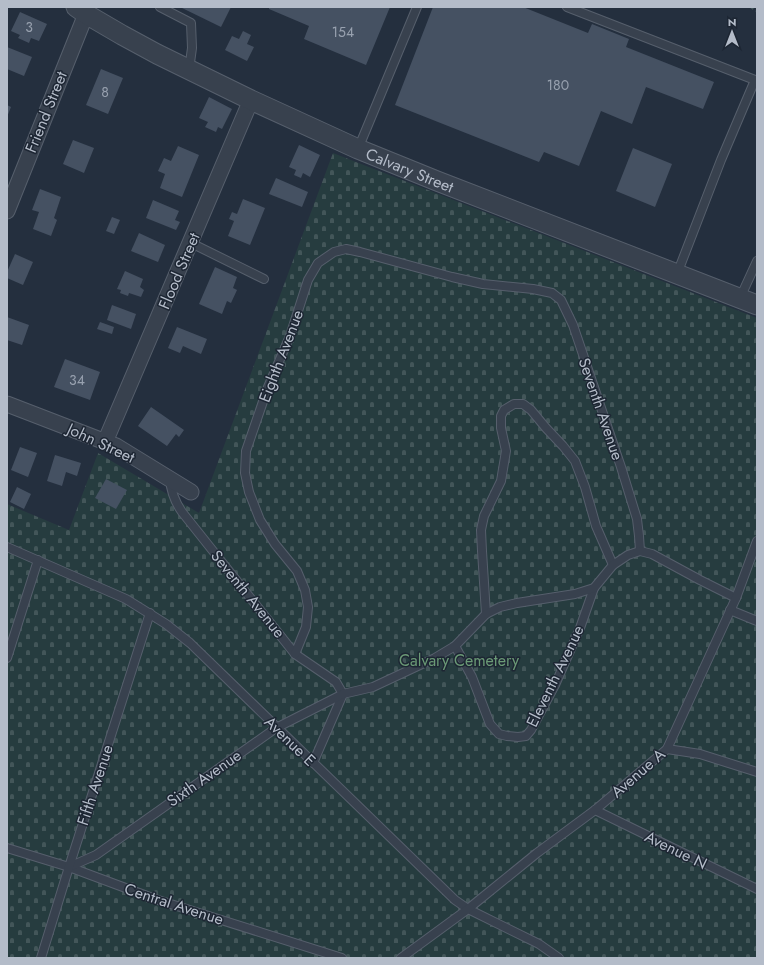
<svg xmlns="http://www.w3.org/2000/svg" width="764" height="965" viewBox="0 0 764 965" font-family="Jost,sans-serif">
<defs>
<pattern id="cemetery-stones" width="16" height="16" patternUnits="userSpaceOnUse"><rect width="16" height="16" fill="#263c3f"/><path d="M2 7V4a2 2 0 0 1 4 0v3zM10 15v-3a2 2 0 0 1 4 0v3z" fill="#435659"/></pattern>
</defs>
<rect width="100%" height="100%" fill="#242f3e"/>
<polygon fill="url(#cemetery-stones)" points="333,153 757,318 757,958 7,958 7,504 69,530 98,453 199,513"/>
<g fill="#455162">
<polygon points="180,7 231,7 221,27"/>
<polygon points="269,7 390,7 366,65 304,39 309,26 269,9"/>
<polygon points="433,7 523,7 588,33 592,24 629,39 626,47 714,82 703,109 646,87 632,124 601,111 579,166 544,152 539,162 395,105"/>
<polygon points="20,12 47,24 39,41 31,38 29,43 18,38 20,35 11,31"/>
<polygon points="243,31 251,35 247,44 254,47 247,61 225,50 232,36 239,39"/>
<polygon points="7,47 32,57 24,76 7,69"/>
<polygon points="101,69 123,78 108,114 86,105"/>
<polygon points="209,97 232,109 222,129 218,127 216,132 205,127 208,122 199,118"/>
<polygon points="7,105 11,107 7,117"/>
<polygon points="73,140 94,148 84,173 63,164"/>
<polygon points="299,145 320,155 310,177 303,173 301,178 294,175 296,170 289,167"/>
<polygon points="178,146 199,155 182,197 160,188 165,174 158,171 164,158 171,161"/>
<polygon points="633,148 672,164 655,207 616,191"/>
<polygon points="276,178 308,192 302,207 269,194"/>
<polygon points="40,189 61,197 54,218 57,220 51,236 33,229 39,212 32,210"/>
<polygon points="243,199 265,208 250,245 228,236 234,221 229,219 232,212 237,214"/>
<polygon points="153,200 179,211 175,220 180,222 176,230 146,218"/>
<polygon points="112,217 120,220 114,234 106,231"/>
<polygon points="139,233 165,245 158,262 131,251"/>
<polygon points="15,254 33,262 23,285 7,278 7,272"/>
<polygon points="215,267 237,277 233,288 237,290 231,303 227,301 222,314 199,304"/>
<polygon points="125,271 143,279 140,287 144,290 141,297 129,293 128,296 120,293 121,290 117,289"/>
<polygon points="112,305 136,314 131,329 107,320"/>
<polygon points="7,317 29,325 22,345 7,340"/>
<polygon points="100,322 114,327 112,334 97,329"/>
<polygon points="177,327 207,339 201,354 183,346 180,353 168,348"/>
<polygon points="65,359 100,372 90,400 54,387"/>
<polygon points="151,407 184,430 179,437 176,434 167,446 138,426"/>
<polygon points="20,447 37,453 28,477 11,470"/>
<polygon points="55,455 81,463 77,476 66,472 62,486 47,481"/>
<polygon points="106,479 127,490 116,509 95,498"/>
<polygon points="17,487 31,494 24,509 10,502"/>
</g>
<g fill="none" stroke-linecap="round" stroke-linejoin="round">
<defs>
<g id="service">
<polyline points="160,7 191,23 192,48 189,70"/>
<polyline points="567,7 755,80 721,160 677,274"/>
<polyline points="358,149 417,7"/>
<polyline points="191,243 264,279"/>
<polyline points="740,298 757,261"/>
<path d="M170 479C171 492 175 502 182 512L295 654 336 682 343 694"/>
<polyline points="7,547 126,599 166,624 190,643 455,900 468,909 539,944 559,958"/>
<polyline points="730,610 757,621"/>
<polyline points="486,614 482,551 481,530 484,516 501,481 506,451 501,428 501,416 504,410 514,404 523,404 531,410 546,428 563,446 575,461 585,487 596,526 613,565"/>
<polyline points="455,646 472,677 490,724 499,734 507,736 518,737 526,736 531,730 555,685 580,628 594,588"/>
<polyline points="295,654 306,627 308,607 305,590 297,571 275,544 260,520 249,492 245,473 246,451 268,387 290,336 308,280 318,263 334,252 346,249 360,252 452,277 483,284 533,289 552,293 561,300 573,325 621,467 637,519 639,536 640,551"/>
<polyline points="7,658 38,560"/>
<polyline points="667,749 700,754 757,772"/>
<polyline points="313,763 343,694"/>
<polyline points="595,810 757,889"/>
<polyline points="7,848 69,867 158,900 342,958"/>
<polyline points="69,867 96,855 276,728 343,694 373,687 435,658 455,646 486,614 500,607 517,603 575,594 594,588 613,565 628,555 640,551 652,554 700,580 736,598"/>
<polyline points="41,958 69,867 150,613"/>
<polyline points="401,958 468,909 537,853 595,810 667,749 736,598 757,541"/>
</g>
<g id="minor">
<polyline points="7,211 86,14"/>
<polyline points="7,404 116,446 191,492"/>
<polyline points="105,442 251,100"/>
</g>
<g id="tertiary">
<path id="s1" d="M76 7 86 14 122 35 157 54 251 100 358 149 437 181 757 305"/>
</g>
</defs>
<use href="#service" stroke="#565f6c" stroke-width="10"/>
<use href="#minor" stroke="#565f6c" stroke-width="17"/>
<use href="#tertiary" stroke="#565f6c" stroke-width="21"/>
<polyline stroke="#44595c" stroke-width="2.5" stroke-dasharray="3 3" stroke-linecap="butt" points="751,7 757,11"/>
<use href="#service" stroke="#38414e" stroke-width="8"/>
<use href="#minor" stroke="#38414e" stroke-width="15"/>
<use href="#tertiary" stroke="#38414e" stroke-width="19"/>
</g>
<g text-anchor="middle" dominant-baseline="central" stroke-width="3" stroke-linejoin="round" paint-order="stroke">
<g font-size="14" fill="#98a1af">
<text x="29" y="27">3</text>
<text x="343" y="32">154</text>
<text x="558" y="85">180</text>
<text x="105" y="92">8</text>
<text x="77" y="380">34</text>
</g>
<g font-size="16" fill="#b4bcc9" stroke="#1d2633">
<text transform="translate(46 112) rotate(-68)">Friend Street</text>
<text stroke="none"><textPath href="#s1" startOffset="372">Calvary Street</textPath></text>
<text transform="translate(179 271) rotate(-67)">Flood Street</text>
<text transform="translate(281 356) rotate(-69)">Eighth Avenue</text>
<text transform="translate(601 409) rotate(71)">Seventh Avenue</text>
<text transform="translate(101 443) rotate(25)">John Street</text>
<text transform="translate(248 594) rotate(51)">Seventh Avenue</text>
<text transform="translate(555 676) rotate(-64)">Eleventh Avenue</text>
<text transform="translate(290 741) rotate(44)">Avenue E</text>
<text transform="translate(638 773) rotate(-41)">Avenue A</text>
<text transform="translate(204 778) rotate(-35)">Sixth Avenue</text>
<text transform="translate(95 785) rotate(-72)">Fifth Avenue</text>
<text transform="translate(676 850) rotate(26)">Avenue N</text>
<text transform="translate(174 904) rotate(18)">Central Avenue</text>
</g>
<g font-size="16" fill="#6b9a76" stroke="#1d2633">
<text x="459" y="660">Calvary Cemetery</text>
</g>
</g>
<rect width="764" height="965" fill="none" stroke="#b4bcc9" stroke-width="16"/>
<g transform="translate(732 32)" stroke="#1d2633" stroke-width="3" paint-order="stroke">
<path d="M0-3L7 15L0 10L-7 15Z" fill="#b4bcc9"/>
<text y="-6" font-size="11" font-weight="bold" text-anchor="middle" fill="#b4bcc9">N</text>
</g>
</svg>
